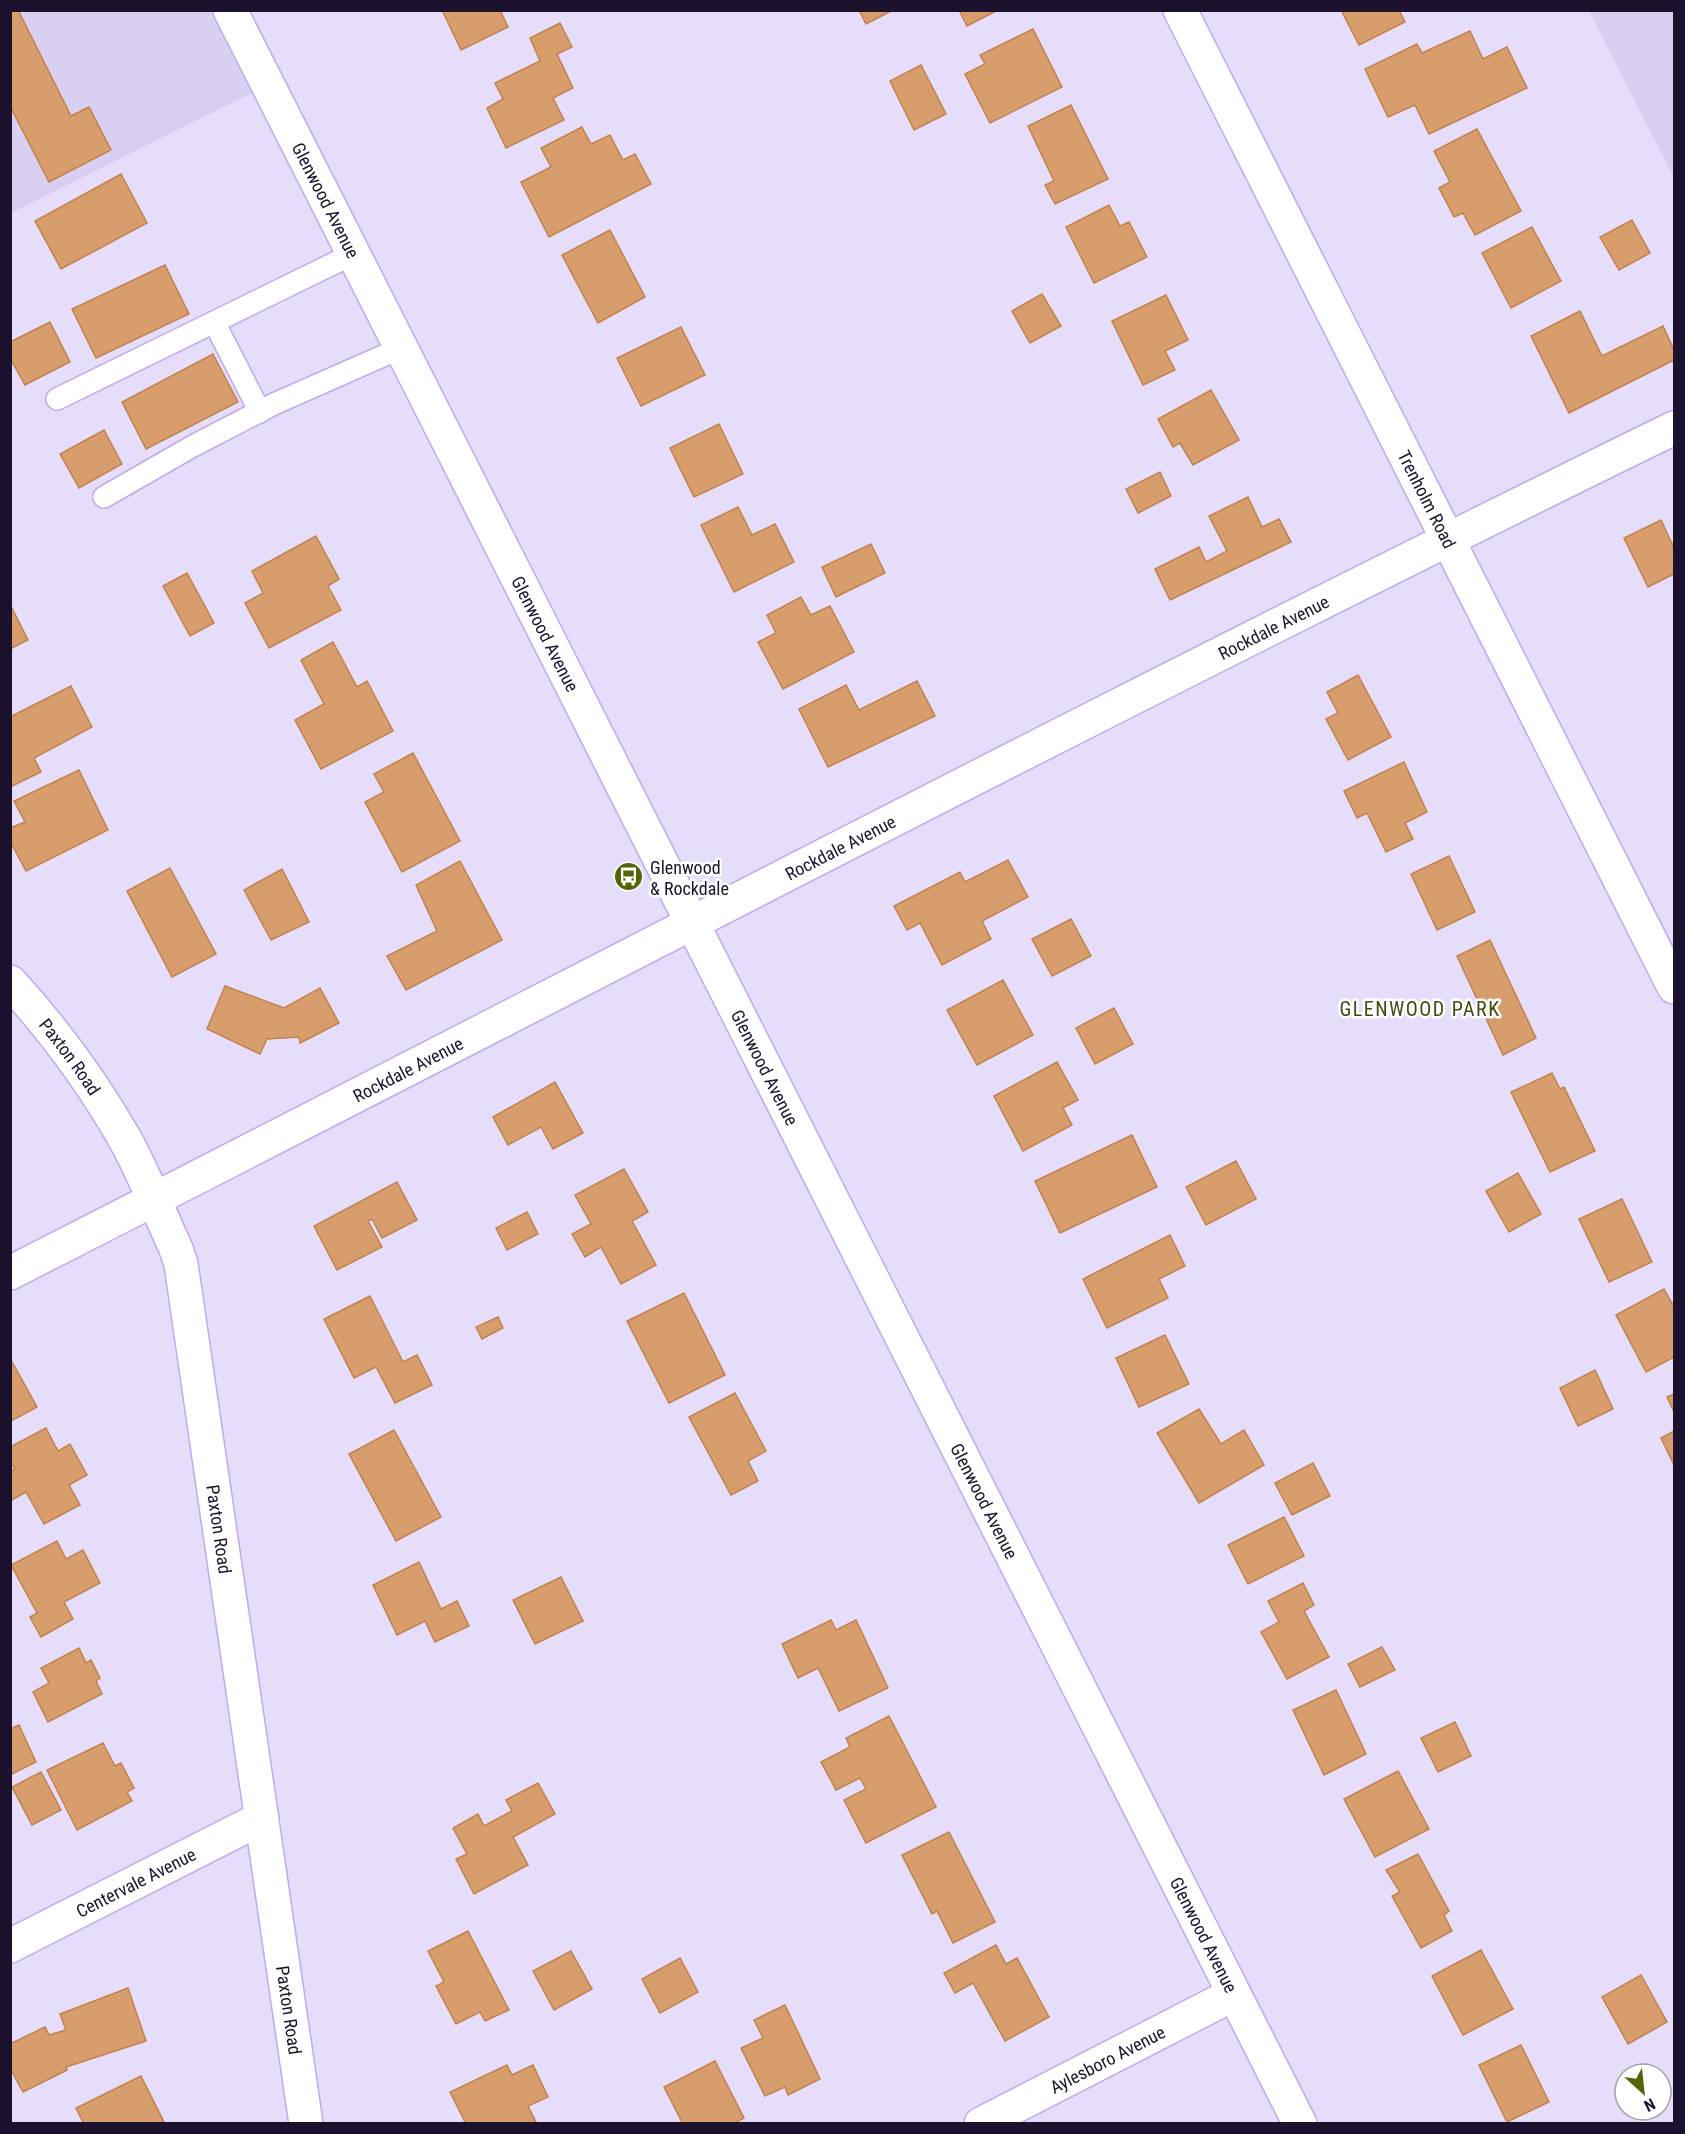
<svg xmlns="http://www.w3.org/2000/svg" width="1685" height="2134" viewBox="0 0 1685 2134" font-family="'Roboto Condensed',sans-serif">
<rect width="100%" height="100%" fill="#e6ddfb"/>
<g fill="#d9cff0">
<polygon points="11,11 230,11 268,85 11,213"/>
<polygon points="1589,11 1674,11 1674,178"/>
</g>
<g fill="#d89d6d" stroke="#c2824c" stroke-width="1.5">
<polygon points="10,10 18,10 71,116 89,107 111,150 49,182 10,106"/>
<polygon points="442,10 500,10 508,27 461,50"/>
<polygon points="859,10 893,10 866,24"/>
<polygon points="959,10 998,10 967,26"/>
<polygon points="1341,10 1399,10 1405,22 1359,45"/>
<polygon points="560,23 572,47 557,54 573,88 553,98 564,120 506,148 487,108 503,99 495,83 540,61 530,38"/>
<polygon points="1033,29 1062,87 990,123 965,74 985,64 980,55"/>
<polygon points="1470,31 1483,59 1507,47 1527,88 1429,134 1415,105 1388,117 1365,69 1417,44 1422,53"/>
<polygon points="921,65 946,114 914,130 890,81"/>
<polygon points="1071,105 1108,179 1055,204 1045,185 1054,181 1028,126"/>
<polygon points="582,127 591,144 610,135 623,160 635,154 651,184 549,237 521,182 551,167 541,148"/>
<polygon points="1477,129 1521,211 1475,235 1463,213 1454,217 1439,188 1450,182 1434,151"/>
<polygon points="121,174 147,223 61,269 35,221"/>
<polygon points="1109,205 1120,226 1129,222 1147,257 1094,283 1066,227"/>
<polygon points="1632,220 1650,253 1619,270 1600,237"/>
<polygon points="1532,227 1561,281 1511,308 1482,253"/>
<polygon points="610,230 645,297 598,323 562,255"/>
<polygon points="165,265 189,314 96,358 72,309"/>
<polygon points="1042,294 1061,326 1030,343 1012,311"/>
<polygon points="1166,295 1188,340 1165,351 1175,370 1143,385 1112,321"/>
<polygon points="1580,311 1602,356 1663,326 1674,350 1674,360 1569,413 1531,336"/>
<polygon points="50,322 70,362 25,385 10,358 10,342"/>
<polygon points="681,327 705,375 641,406 617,358"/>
<polygon points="213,354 238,402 146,449 122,402"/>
<polygon points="1211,390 1239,440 1193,465 1180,443 1173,447 1158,419"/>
<polygon points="719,424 743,474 694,497 670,448"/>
<polygon points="104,430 122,464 79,488 60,454"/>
<polygon points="1160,472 1171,496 1138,513 1126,489"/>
<polygon points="1248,497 1262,527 1279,519 1291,542 1170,600 1155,569 1199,547 1206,562 1227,551 1209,516"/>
<polygon points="738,507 752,535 775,524 794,562 734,592 701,525"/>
<polygon points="1661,520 1674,548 1674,574 1648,587 1624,538"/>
<polygon points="316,536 339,579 328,586 341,610 269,648 245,603 263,593 252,571"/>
<polygon points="871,544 885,573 836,597 822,567"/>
<polygon points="187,573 214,623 190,636 163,586"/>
<polygon points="801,597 811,615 830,606 854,652 783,689 758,642 776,633 767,615"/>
<polygon points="10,604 28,640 10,649"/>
<polygon points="333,642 357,687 367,681 393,731 321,769 295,720 324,704 301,660"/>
<polygon points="1358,675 1391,737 1348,760 1326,719 1338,713 1327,692"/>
<polygon points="917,681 935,716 828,767 799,709 846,685 859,710"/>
<polygon points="71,686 92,727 34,758 41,772 10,787 10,717"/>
<polygon points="413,753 460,841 402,872 365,802 384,792 374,774"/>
<polygon points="1404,762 1427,812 1405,823 1413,839 1386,852 1367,813 1357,818 1344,791"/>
<polygon points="79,770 108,830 26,871 10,841 10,828 25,822 14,801"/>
<polygon points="1449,856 1475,912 1437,930 1411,874"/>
<polygon points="1008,860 1028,897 982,921 991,939 942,965 920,923 907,930 894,906 960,872 965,882"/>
<polygon points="460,861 502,940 406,990 387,956 437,931 416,885"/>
<polygon points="170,868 216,954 172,977 127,891"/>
<polygon points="282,869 309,922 271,940 244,890"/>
<polygon points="1071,919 1091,956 1052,976 1032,939"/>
<polygon points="1490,940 1536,1038 1503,1055 1457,956"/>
<polygon points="1003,980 1033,1035 977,1065 947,1010"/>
<polygon points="225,986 284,1008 320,988 339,1023 300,1043 299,1037 267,1039 260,1054 207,1029"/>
<polygon points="1114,1008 1133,1044 1095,1064 1076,1028"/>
<polygon points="1057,1062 1078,1100 1063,1108 1072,1125 1023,1151 994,1096"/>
<polygon points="1552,1073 1560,1089 1564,1087 1595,1151 1550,1172 1511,1092"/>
<polygon points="555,1082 583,1133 553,1149 541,1127 508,1145 493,1117"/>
<polygon points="1132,1135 1157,1187 1060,1233 1035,1181"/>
<polygon points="1236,1161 1256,1199 1206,1225 1186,1187"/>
<polygon points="624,1169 648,1212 632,1221 656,1265 621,1284 601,1247 585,1257 572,1234 591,1224 575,1195"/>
<polygon points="1518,1173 1541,1214 1509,1232 1486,1191"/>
<polygon points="397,1182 417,1220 382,1238 372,1219 368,1221 382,1247 337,1270 314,1226"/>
<polygon points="1622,1199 1652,1262 1609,1282 1579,1219"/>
<polygon points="527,1212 538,1234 507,1250 496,1228"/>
<polygon points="1170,1235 1185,1266 1159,1279 1168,1298 1107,1328 1083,1279"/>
<polygon points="1664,1289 1674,1307 1674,1357 1646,1372 1616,1315"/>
<polygon points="684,1293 725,1375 669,1403 627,1321"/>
<polygon points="370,1296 403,1362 417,1355 432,1385 395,1403 376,1367 354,1378 324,1319"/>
<polygon points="498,1317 503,1328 482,1339 476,1327"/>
<polygon points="1165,1335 1189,1384 1139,1407 1116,1358"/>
<polygon points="10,1358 37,1407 11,1421 10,1420"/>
<polygon points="1595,1370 1613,1409 1578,1426 1560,1388"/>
<polygon points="735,1393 766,1451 748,1461 758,1481 731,1495 689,1417"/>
<polygon points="1674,1394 1674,1412 1667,1397"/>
<polygon points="1199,1409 1221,1444 1244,1430 1264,1465 1199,1503 1157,1433"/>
<polygon points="46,1428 58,1451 70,1444 87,1475 69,1485 80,1505 44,1524 26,1492 10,1501 10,1471 15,1469 10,1461 10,1447"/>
<polygon points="394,1430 441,1517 396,1541 349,1454"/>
<polygon points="1674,1431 1674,1465 1661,1438"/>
<polygon points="1313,1463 1330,1496 1292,1515 1275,1483"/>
<polygon points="1284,1517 1304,1556 1248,1584 1228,1545"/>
<polygon points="57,1541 66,1559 83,1550 100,1583 64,1602 73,1619 41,1637 30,1617 37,1613 11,1565"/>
<polygon points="419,1562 441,1609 457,1601 469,1626 435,1642 425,1621 397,1635 373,1585"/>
<polygon points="561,1577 583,1621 535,1644 513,1600"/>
<polygon points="1303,1583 1314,1605 1304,1611 1329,1657 1287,1679 1261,1632 1279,1622 1268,1601"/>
<polygon points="831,1620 836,1630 856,1620 888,1688 839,1711 818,1668 798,1678 782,1644"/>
<polygon points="1382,1647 1395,1670 1360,1687 1348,1664"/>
<polygon points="79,1648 86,1663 91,1660 100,1678 96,1681 102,1694 48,1722 33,1692 49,1683 41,1668"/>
<polygon points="1336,1690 1366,1754 1324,1775 1293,1710"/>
<polygon points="889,1716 936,1807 866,1843 844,1800 866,1789 860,1778 836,1790 821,1762 850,1747 846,1738"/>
<polygon points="1455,1722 1471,1756 1438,1772 1421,1738"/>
<polygon points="19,1725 36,1762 10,1775 10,1729"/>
<polygon points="103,1743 115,1766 121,1763 134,1788 127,1792 132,1801 77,1830 47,1770"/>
<polygon points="1398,1771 1429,1829 1375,1857 1344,1799"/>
<polygon points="41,1772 61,1810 32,1825 12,1787"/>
<polygon points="538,1783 555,1814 513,1837 528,1865 474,1894 456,1859 467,1854 453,1828 478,1814 484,1826 512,1811 506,1800"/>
<polygon points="949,1832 995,1922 953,1943 937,1911 932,1914 902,1855"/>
<polygon points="1418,1854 1449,1911 1444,1915 1452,1931 1421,1948 1392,1896 1400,1892 1386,1870"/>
<polygon points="468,1931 509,2010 485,2021 480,2012 456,2024 436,1986 444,1982 428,1951"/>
<polygon points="996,1945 1006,1964 1017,1958 1049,2017 1005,2041 973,1983 955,1993 944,1973"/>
<polygon points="1481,1950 1513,2009 1463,2035 1432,1976"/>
<polygon points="571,1951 592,1989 554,2010 533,1971"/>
<polygon points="680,1958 698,1992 660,2013 642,1979"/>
<polygon points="1641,1975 1667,2022 1628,2044 1602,1997"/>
<polygon points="128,1988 146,2041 66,2067 67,2070 23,2092 10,2068 10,2044 45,2027 49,2035 66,2030 60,2014"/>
<polygon points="785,2005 820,2079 788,2095 785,2087 765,2096 741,2048 763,2038 754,2020"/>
<polygon points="1521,2045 1549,2102 1507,2122 1479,2065"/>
<polygon points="715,2061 744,2118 733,2124 683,2124 664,2087"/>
<polygon points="507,2065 512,2075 533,2065 548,2097 528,2106 537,2124 466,2124 450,2092"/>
<polygon points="141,2076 164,2122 160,2124 84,2124 76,2108"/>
</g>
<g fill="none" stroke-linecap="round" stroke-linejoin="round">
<defs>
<g id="lane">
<polyline points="214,322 260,412"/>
<polyline points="57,399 353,254"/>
<polyline points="104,497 193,446 274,404 401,348"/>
</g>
<g id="street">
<path id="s1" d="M1180 10 1674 987"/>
<path id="s2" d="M10 982C55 1031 93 1083 126 1141 145 1176 160 1214 176 1249L181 1264 306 2124"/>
<path id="s3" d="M10 1273C565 990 1116 701 1674 428"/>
<path id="s4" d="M10 1946 262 1818"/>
<path id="s5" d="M981 2124 1234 1994"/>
</g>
<g id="secondary">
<path id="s6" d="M230 10 1300 2124"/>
</g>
</defs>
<use href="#lane" stroke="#c1a8f2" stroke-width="24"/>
<use href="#street" stroke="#c1a8f2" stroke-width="36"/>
<use href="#secondary" stroke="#c1a8f2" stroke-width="36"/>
<use href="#lane" stroke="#fff" stroke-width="21"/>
<use href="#street" stroke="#fff" stroke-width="33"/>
<use href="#secondary" stroke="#fff" stroke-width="33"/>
</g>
<defs>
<symbol id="bus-disc" viewBox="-11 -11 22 22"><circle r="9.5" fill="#556409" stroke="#fff"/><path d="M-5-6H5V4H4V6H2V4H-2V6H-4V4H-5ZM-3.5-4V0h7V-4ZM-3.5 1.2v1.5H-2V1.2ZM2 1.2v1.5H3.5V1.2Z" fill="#fff"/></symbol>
</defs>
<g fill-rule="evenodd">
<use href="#bus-disc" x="612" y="860" width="33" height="33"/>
</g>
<g text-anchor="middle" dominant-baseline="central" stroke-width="5" stroke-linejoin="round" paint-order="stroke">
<g font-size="18" fill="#1c122d" stroke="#fff">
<text stroke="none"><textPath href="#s6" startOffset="213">Glenwood Avenue</textPath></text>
<text stroke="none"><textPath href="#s1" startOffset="548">Trenholm Road</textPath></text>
<text stroke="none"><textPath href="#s3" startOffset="1419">Rockdale Avenue</textPath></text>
<text stroke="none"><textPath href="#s6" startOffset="699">Glenwood Avenue</textPath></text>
<text stroke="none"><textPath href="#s3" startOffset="933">Rockdale Avenue</textPath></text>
<text stroke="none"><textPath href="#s2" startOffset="96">Paxton Road</textPath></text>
<text stroke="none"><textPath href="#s6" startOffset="1185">Glenwood Avenue</textPath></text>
<text stroke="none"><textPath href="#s3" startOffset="447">Rockdale Avenue</textPath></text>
<text stroke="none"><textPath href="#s6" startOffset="1671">Glenwood Avenue</textPath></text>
<text stroke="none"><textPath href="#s2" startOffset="600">Paxton Road</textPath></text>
<text stroke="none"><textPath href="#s4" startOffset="141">Centervale Avenue</textPath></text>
<text stroke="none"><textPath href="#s6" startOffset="2157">Glenwood Avenue</textPath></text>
<text stroke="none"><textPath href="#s2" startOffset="1086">Paxton Road</textPath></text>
<text stroke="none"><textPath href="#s5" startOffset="142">Aylesboro Avenue</textPath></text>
</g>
<g font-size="18" fill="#1c122d" stroke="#fff" text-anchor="start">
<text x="650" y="867">Glenwood<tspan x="650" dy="21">&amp; Rockdale</tspan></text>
</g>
<g font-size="20" letter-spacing="1.5" fill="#404a11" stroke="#fff">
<text x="1420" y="1009">GLENWOOD PARK</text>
</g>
</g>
<rect width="1685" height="2134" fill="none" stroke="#1c122d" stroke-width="24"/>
<g transform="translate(1643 2092) rotate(153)"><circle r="28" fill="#ffffff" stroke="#a4a0ab" stroke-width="1.5"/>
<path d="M0-4.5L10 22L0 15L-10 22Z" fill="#556409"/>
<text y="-9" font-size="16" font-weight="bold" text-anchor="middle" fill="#1c122d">N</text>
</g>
</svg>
